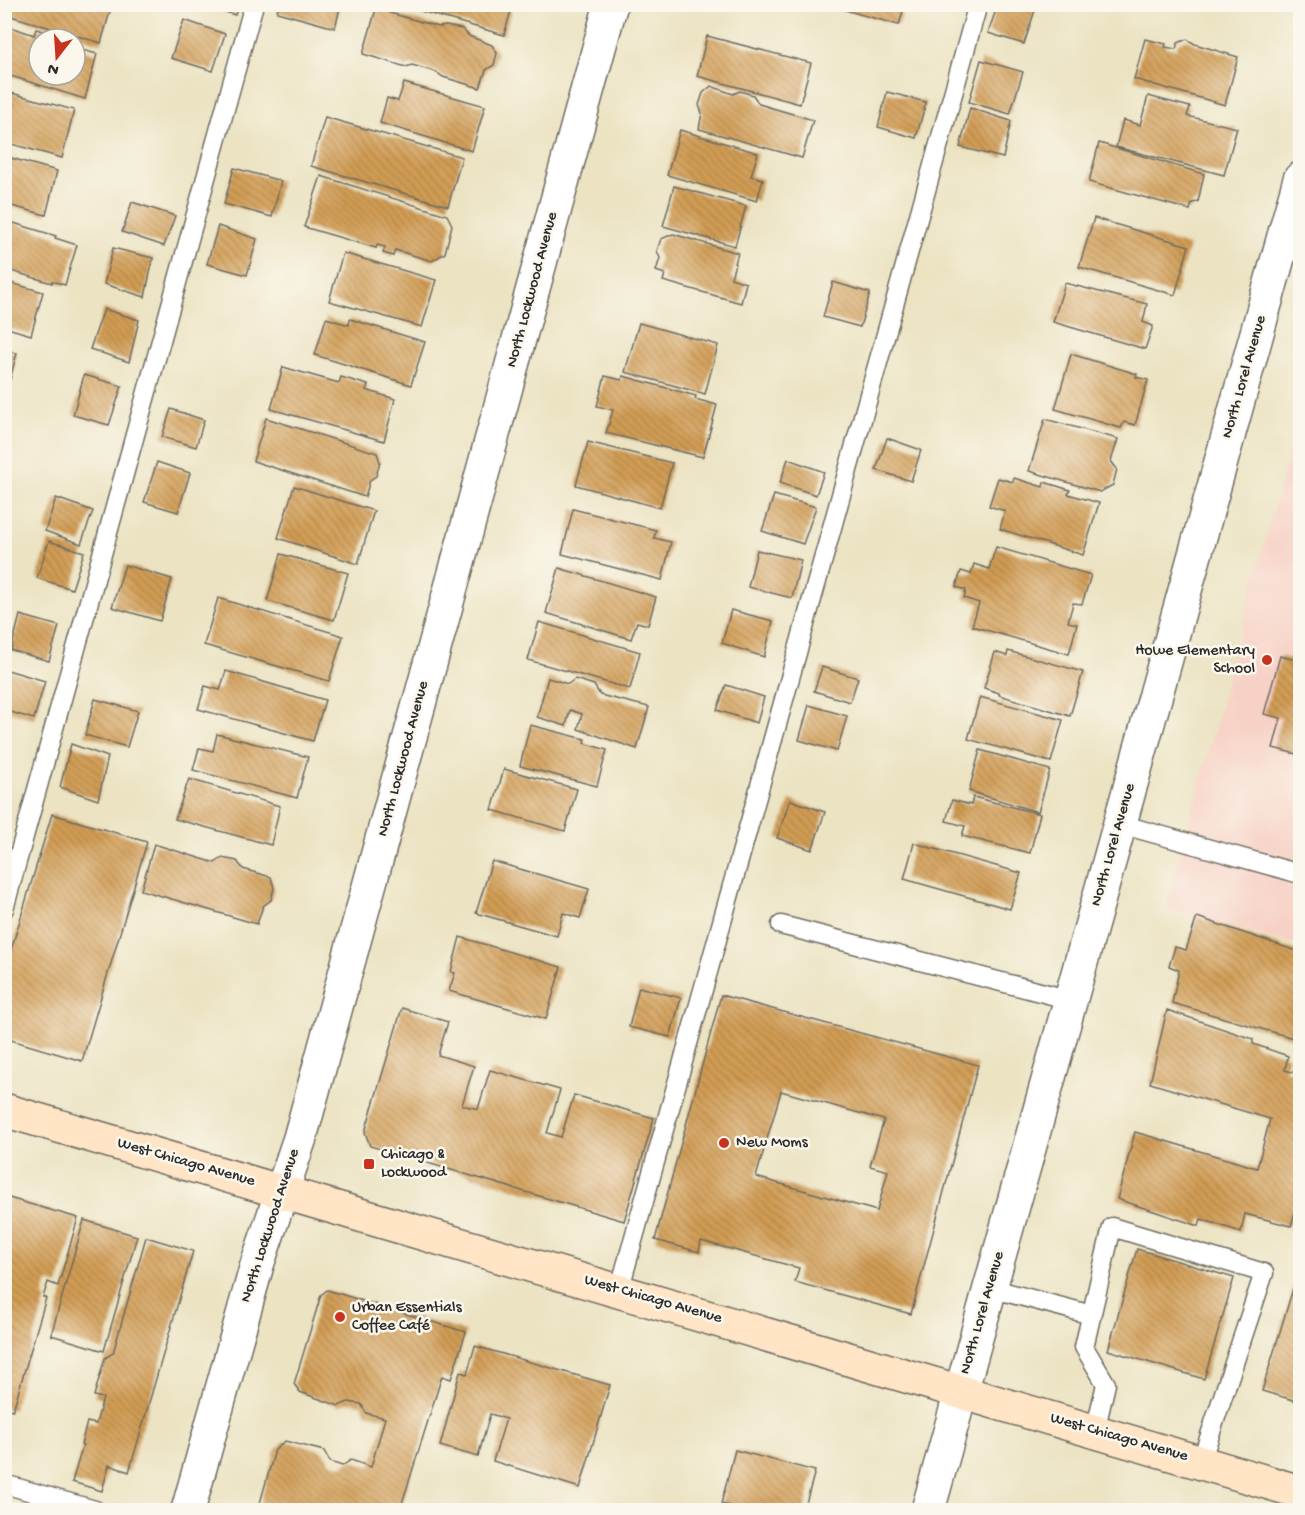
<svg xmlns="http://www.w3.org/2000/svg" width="1305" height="1515" viewBox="0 0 1305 1515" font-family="'Gochi Hand',sans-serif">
<defs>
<pattern id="building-back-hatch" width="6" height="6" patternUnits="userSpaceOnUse" patternTransform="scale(1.5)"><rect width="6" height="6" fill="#d29d55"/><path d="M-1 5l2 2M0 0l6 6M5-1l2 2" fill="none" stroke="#ab8047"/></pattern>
</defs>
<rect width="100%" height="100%" fill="#fbf7ec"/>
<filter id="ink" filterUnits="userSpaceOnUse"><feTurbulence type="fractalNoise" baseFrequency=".0167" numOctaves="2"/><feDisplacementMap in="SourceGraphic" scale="12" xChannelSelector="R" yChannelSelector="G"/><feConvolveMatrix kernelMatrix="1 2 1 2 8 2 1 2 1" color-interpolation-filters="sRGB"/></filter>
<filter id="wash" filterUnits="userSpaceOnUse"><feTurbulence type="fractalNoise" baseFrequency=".008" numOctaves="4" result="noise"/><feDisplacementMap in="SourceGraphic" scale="24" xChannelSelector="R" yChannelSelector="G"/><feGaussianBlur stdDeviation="1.35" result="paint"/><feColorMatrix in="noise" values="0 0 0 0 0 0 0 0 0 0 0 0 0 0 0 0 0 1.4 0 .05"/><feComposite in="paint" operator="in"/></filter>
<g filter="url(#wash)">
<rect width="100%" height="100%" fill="#ebe3c2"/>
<polygon fill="#f7d1c6" points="1300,411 1300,946 1166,908"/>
<g id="blocks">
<g fill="url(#building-back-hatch)" fill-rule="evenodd">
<polygon points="4,4 106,4 105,6 111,8 101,43 4,14"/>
<polygon points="200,4 239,4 235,15"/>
<polygon points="279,4 341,4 335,28 277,12"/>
<polygon points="411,4 513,4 504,35 410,8"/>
<polygon points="842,4 905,4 899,25 841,9"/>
<polygon points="998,4 1037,4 1024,44 988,33"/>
<polygon points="376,9 439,27 446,26 462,29 469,36 492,45 497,53 494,65 486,70 480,88 443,77 436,72 412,65 406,67 363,54"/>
<polygon points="184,20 225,34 213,71 171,58"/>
<polygon points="8,26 34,35 36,29 68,38 39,39 39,75 75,75 75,48 97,54 85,99 4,74 4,38"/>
<polygon points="707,36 811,63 800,104 697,76"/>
<polygon points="1145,39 1166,44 1165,47 1176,49 1178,43 1187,39 1195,44 1238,57 1225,105 1134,79"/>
<polygon points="981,60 1023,72 1010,114 969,102"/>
<polygon points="404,83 485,106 472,151 380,123 387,98 398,101"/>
<polygon points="711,86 733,94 740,91 753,95 759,104 813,120 802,158 699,129 702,113 699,105 703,93"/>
<polygon points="4,91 74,110 62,158 4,142"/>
<polygon points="887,92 926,102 916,138 878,127"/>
<polygon points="1148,96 1190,107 1187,116 1237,128 1224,175 1116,147 1123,120 1140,125"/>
<polygon points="970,108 1011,121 1003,158 960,147"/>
<polygon points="325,117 462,157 448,206 311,166"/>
<polygon points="680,130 758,153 751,176 763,179 757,201 667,175"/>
<polygon points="1099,143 1204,174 1198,202 1192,203 1190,210 1089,182"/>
<polygon points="4,156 57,171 46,215 4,204"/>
<polygon points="234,168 281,181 272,217 224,204"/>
<polygon points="321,176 447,215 452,225 445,253 432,261 395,250 393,256 383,253 385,247 377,245 376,248 304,227"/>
<polygon points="674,186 746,206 735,246 663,226"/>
<polygon points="132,202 175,216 164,246 122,232"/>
<polygon points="1094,218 1189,246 1175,295 1079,267"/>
<polygon points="4,220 56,236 55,238 77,245 65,285 52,281 52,283 4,269"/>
<polygon points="218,226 257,239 247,275 207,264"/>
<polygon points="673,234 738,253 731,278 746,283 741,303 663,281 665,274 656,271 660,258 657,251 661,239"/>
<polygon points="113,248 153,258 145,297 104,284"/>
<polygon points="343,253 436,280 422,327 329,301"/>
<polygon points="4,281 43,292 31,335 4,327"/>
<polygon points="833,282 870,293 860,327 823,317"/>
<polygon points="1065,283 1147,304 1143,322 1153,326 1145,349 1053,322"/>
<polygon points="104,309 139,320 129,362 90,349"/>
<polygon points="326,318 349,325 350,319 425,342 411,385 315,355"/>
<polygon points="639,323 718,345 705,394 625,372"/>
<polygon points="4,350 17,353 8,387 4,386"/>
<polygon points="1071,354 1137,374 1136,377 1148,380 1135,425 1124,422 1121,428 1055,409"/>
<polygon points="283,367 339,383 341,377 368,385 366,390 395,399 384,441 271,409"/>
<polygon points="84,375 122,386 109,425 73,415"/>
<polygon points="605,376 622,380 623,376 696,396 695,399 717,405 703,457 606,433 613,410 597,406"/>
<polygon points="171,409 204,420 196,447 162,437"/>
<polygon points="266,418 377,453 380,462 376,476 370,480 365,497 253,461"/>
<polygon points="1045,419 1118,439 1111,461 1117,469 1113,485 1100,492 1029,471"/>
<polygon points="887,438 921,450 911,481 876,470"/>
<polygon points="588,442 672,463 660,508 576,485"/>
<polygon points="788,459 824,472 816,495 780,483"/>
<polygon points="157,462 190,473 178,512 144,502"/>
<polygon points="998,478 1013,482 1014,478 1043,487 1044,482 1070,490 1068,494 1099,503 1083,555 1000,529 1005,511 989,506"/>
<polygon points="294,486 374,511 358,564 278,538"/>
<polygon points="774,495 816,507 803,544 762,531"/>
<polygon points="56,498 93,511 81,544 45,531"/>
<polygon points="573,509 656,530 654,538 671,542 662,580 562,554"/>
<polygon points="49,541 84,552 72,589 37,578"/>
<polygon points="996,547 1091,575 1082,604 1073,603 1068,622 1077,624 1069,654 972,626 979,603 964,598 966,590 956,587 961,571 971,574 974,564 989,569"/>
<polygon points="757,550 801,560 792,598 748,587"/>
<polygon points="281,554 348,573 334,620 267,601"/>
<polygon points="125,565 172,579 160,621 112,607"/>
<polygon points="559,568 656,597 648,625 637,622 631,639 546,613"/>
<polygon points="218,598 343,636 329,681 204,645"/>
<polygon points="731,610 773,621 764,657 722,643"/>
<polygon points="20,615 59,626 49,661 11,650"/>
<polygon points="539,622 640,652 630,689 528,660"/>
<polygon points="1300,644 1300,755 1273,748 1281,718 1264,714 1280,656 1296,660"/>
<polygon points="1008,651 1083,672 1070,716 999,695 999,693 984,688 995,652 1007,656"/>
<polygon points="822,667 858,678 850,702 814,691"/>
<polygon points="4,669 45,681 34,719 4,710"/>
<polygon points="226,671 325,700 313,741 198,709 205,686 220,690"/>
<polygon points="548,678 568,684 575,679 594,685 600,695 649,707 637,749 578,729 582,714 570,710 566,726 537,717"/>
<polygon points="726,685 764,697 757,723 717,710"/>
<polygon points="980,697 1063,720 1051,762 968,739"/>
<polygon points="95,699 138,711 127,747 85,735"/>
<polygon points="809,705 847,716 837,751 799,740"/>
<polygon points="530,725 585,739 584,743 607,750 597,786 520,766"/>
<polygon points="217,734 308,757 297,798 193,770 199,748 213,751"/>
<polygon points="71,744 108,757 98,800 60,787"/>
<polygon points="980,750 1050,770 1038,812 969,791"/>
<polygon points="504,769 577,789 565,831 492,810"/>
<polygon points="189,779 280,806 271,845 175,819"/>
<polygon points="973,797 1040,814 1030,853 962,836 965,826 946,821 952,800 971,805"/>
<polygon points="790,800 825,812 812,850 777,838"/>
<polygon points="52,814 147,842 82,1061 4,1038 4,973"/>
<polygon points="914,843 1021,873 1010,909 904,879"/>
<polygon points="154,844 215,863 222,858 237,861 243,869 271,877 274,888 271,900 263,906 257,924 141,890"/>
<polygon points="492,861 589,889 580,918 563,913 557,936 476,913"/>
<polygon points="1197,917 1300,952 1300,1040 1172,1003 1179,970 1169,966 1175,947 1186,950"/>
<polygon points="460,937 561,967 546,1019 449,991 455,973 451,972"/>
<polygon points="639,987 681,998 670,1037 629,1027"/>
<path d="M721 995 978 1065 911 1314 795 1282 799 1268 701 1241 699 1252 655 1240ZM781 1091 884 1120 870 1166 888 1171 877 1211 756 1177Z"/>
<polygon points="402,1008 448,1022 438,1055 474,1066 462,1105 478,1109 490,1070 560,1090 547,1133 561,1137 574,1095 654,1118 624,1221 370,1146 365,1132"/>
<polygon points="1167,1010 1253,1039 1253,1044 1288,1056 1285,1070 1300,1074 1300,1194 1291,1226 1245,1214 1241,1232 1201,1219 1199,1226 1117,1199 1135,1132 1257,1168 1270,1119 1150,1083"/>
<polygon points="9,1198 78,1218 58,1286 48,1282 43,1297 46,1298 13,1410 4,1408 4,1212"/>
<polygon points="84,1220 137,1236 104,1351 51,1335"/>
<polygon points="146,1237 193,1251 129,1472 109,1465 102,1491 72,1482 83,1445 81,1445 87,1422 96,1424 103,1398 94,1396 105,1358 113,1353"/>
<polygon points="1137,1249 1234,1278 1204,1379 1108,1350"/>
<polygon points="1298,1272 1300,1273 1300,1402 1262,1391"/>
<polygon points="327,1290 466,1332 451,1379 442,1376 400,1510 258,1510 275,1450 285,1441 324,1451 330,1462 342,1466 351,1460 371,1467 385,1418 366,1413 361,1404 348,1402 339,1406 300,1392 294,1384 321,1295"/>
<polygon points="475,1346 610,1385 580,1488 493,1461 506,1419 497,1416 490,1414 478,1457 440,1446 460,1372 467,1374"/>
<polygon points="735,1450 815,1471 804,1510 747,1510 721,1504"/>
</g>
</g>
</g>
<g filter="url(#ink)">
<use href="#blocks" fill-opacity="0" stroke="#6e6b60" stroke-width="1.5"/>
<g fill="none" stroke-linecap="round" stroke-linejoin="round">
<defs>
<g id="service">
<polyline points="1120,824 1300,874"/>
<polyline points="4,909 254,4"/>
<polyline points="781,925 1071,1000"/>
<polyline points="990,1288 1092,1315"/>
<polyline points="619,1291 978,4"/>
<polyline points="1095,1431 1106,1384 1084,1347 1112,1227 1264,1273 1201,1462"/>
<polyline points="4,1484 95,1510"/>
</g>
<g id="minor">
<polyline points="188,1510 257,1265 300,1138 611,4"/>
<polyline points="928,1510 1300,179"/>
</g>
<polyline id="secondary" points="4,1110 1300,1492"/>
</defs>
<use href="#service" stroke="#6e6b60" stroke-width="21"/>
<use href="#minor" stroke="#6e6b60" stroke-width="36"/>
<use href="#secondary" stroke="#6e6b60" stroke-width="36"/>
<use href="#service" stroke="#fff" stroke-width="18"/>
<use href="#minor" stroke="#fff" stroke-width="33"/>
<use href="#secondary" stroke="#ffe4c6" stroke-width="33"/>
</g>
</g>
<g fill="#c8321e" stroke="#fbf7ec" stroke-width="2">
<circle cx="1267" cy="660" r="6"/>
<circle cx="724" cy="1143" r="6"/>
<rect x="363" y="1158" width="12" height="12" rx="3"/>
<circle cx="340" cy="1317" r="6"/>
</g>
<g text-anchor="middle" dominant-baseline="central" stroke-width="5" stroke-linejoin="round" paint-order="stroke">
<g font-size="16" fill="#2b2b2b" stroke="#fbf7ec">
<text transform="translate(533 290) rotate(-75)">North Lockwood Avenue</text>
<text transform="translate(1245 377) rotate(-74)">North Lorel Avenue</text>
<text transform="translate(404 759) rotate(-75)">North Lockwood Avenue</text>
<text transform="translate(1114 845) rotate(-74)">North Lorel Avenue</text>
<text transform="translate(186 1163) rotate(16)">West Chicago Avenue</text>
<text transform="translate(271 1226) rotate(-72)">North Lockwood Avenue</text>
<text transform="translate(653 1300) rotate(16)">West Chicago Avenue</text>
<text transform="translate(983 1313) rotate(-74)">North Lorel Avenue</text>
<text transform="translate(1119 1438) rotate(16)">West Chicago Avenue</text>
</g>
<g font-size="16" fill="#2b2b2b" stroke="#fbf7ec" text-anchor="start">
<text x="1255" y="651" text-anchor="end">Howe Elementary<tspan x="1255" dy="18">School</tspan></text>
<text x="736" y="1143">New Moms</text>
<text x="381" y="1155">Chicago &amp;<tspan x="381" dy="18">Lockwood</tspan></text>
<text x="352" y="1308">Urban Essentials<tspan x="352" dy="18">Coffee Café</tspan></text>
</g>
</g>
<rect width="1305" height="1515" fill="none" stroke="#fbf7ec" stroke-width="24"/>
<g transform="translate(57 57) rotate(197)"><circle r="28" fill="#fbf7ec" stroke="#a8a59f" stroke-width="1.5"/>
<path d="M0-4.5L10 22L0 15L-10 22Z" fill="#c8321e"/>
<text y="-9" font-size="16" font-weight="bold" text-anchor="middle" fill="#2b2b2b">N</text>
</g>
</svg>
